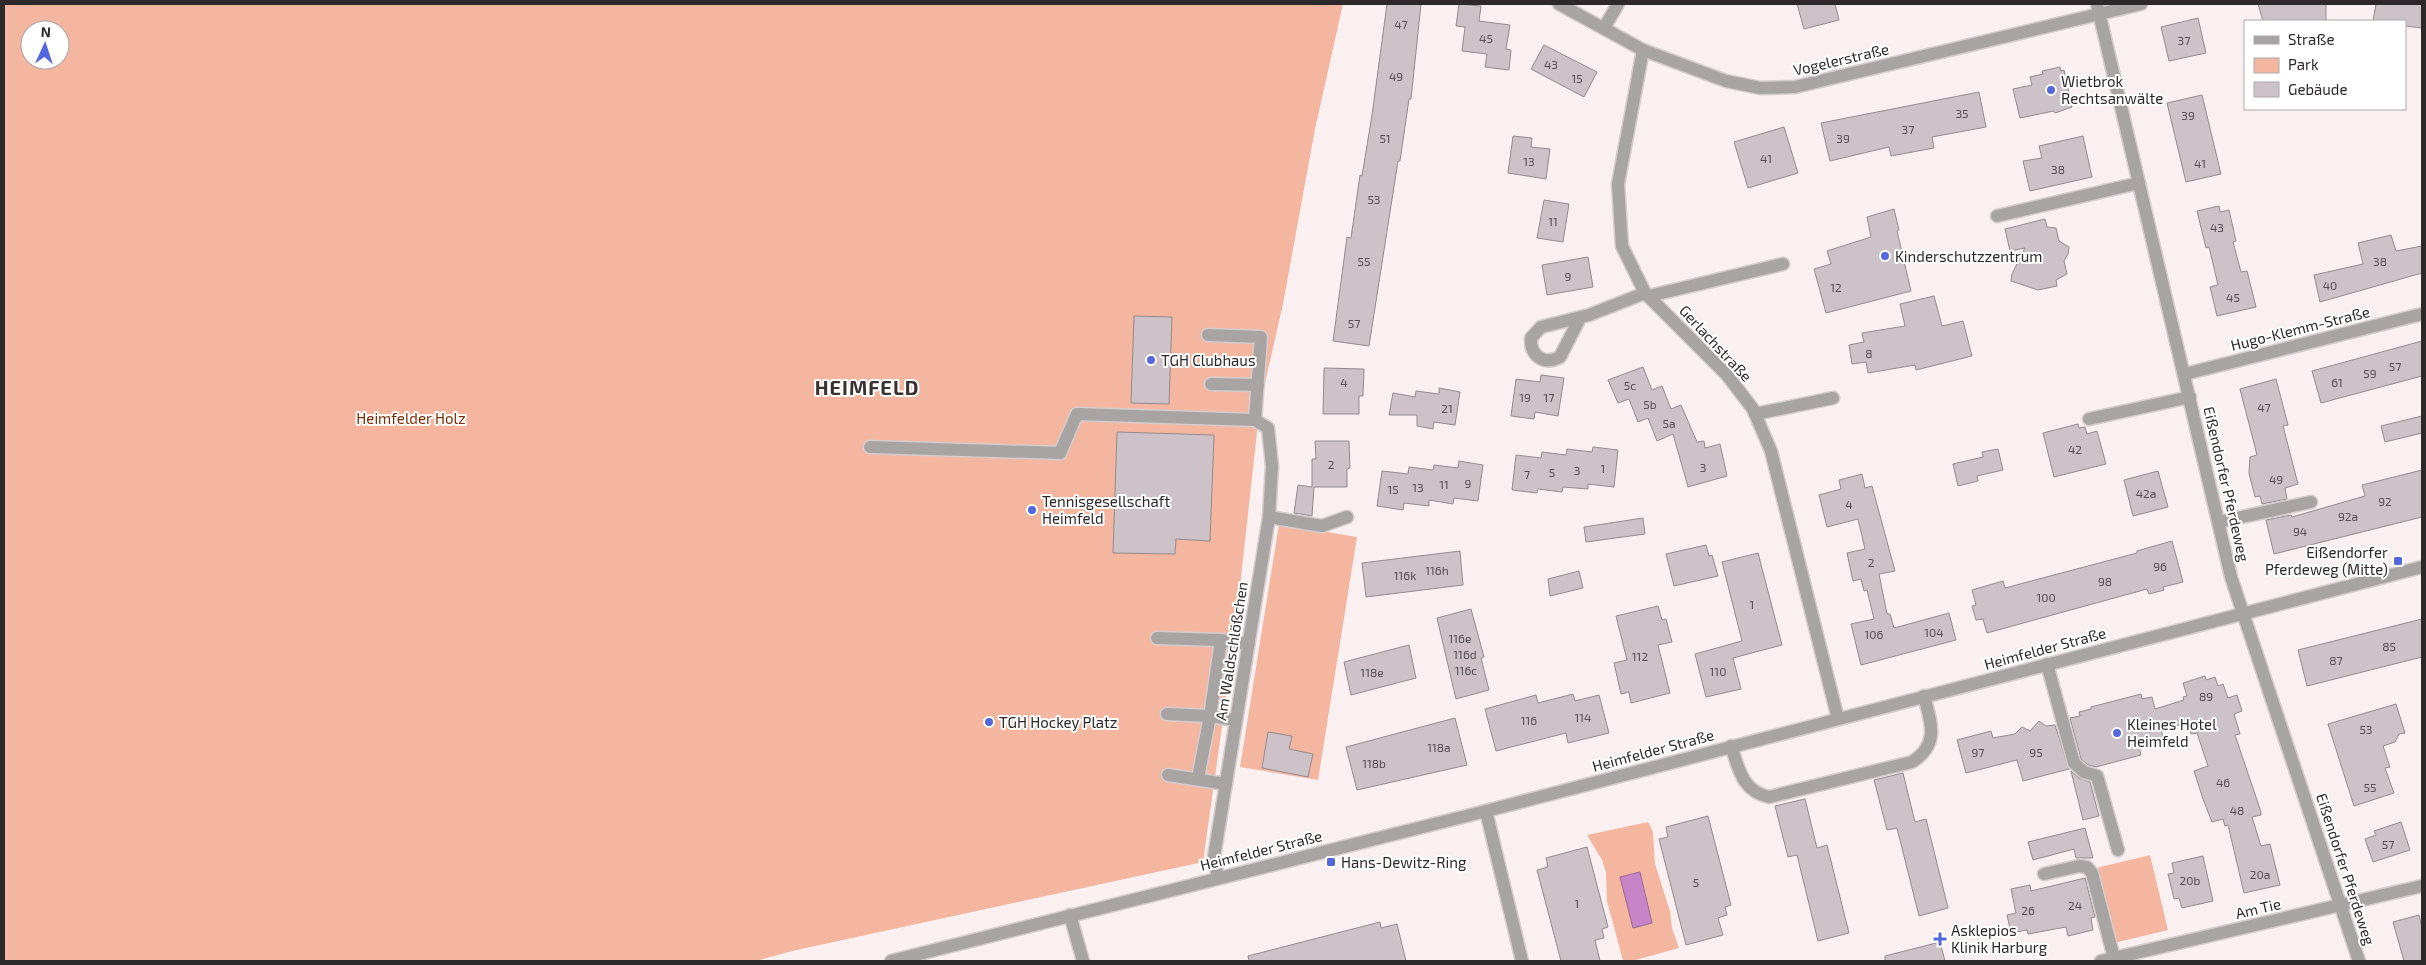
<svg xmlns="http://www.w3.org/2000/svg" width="2426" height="965" viewBox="0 0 2426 965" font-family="'Exo 2',sans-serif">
<rect width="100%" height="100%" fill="#faf0f2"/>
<g fill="#f5b69f" fill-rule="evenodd">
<path d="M4 4H1343L1315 129 1283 304 1260 405 1234 641 1203 862 792 951 756 961H4ZM30 30H60V60H30Z"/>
<polygon points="1279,524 1357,537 1318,780 1240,767"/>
<polygon points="1648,822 1653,832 1655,864 1670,911 1672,928 1679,948 1632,961 1623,961 1607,901 1606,872 1602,860 1587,835"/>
<polygon points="2150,855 2168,930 2114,943 2096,868"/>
</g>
<polygon fill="#c784c7" stroke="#996998" points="1640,872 1652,923 1633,928 1620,877"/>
<g fill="#ccc2c7" stroke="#938b8f">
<polygon points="1387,4 1421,4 1411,99 1409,99 1400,161 1398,161 1369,346 1333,341 1347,237 1351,238 1360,175 1362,176 1372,115"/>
<polygon points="1459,4 1481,6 1479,21 1510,25 1506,49 1511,50 1509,70 1485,67 1487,54 1462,51 1465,27 1456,26"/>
<polygon points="1797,4 1835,4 1839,20 1804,29"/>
<polygon points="2258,4 2326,4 2326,21 2263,21"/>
<polygon points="2376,4 2422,4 2422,28 2405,26 2405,21 2373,21"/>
<polygon points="2198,18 2206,53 2169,61 2161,27"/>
<polygon points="1544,45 1597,72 1584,97 1531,69"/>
<polygon points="2060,67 2061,71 2064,70 2072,107 2055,113 2054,111 2020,118 2013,89 2032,85 2030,77 2043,74 2042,71"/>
<polygon points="1979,92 1986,127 1932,137 1934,148 1891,156 1889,147 1830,161 1821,123"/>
<polygon points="2202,95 2221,174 2186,182 2167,103"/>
<polygon points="1784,127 1798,173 1748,188 1734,142"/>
<polygon points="1513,136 1532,138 1531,147 1550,149 1546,179 1508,173"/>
<polygon points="2083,136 2092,177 2030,191 2023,161 2042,158 2039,146"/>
<polygon points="1544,200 1569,204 1563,242 1537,238"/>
<polygon points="2219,206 2220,212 2229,210 2236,241 2233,242 2241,272 2247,271 2256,307 2217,316 2210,287 2218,285 2209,247 2206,248 2197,211"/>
<polygon points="1894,209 1899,230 1897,231 1911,291 1826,313 1814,269 1831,264 1827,251 1871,237 1867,217"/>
<polygon points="2045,219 2047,227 2056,228 2059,241 2069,247 2068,254 2064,261 2067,274 2056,280 2057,286 2038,290 2011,281 2012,274 2025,248 2010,251 2005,229"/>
<polygon points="2391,235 2396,251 2422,246 2422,273 2320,302 2314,275 2363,264 2358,243"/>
<polygon points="1588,257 1593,287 1547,295 1542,265"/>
<polygon points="1934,296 1942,326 1963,321 1972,356 1916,370 1915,365 1868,373 1866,362 1852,364 1849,345 1864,342 1862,333 1905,326 1900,304"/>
<polygon points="1134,316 1172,317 1169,404 1131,403"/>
<polygon points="2422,341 2422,376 2321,403 2312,371"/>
<polygon points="1643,367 1652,390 1662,386 1671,409 1681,405 1697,442 1704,441 1705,448 1720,444 1727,476 1688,487 1673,434 1657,441 1648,418 1638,422 1629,399 1618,403 1608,380"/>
<polygon points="1324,368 1364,369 1363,396 1359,396 1359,414 1323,414"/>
<polygon points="1541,375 1564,378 1558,416 1535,412 1534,419 1511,416 1516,379 1540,382"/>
<polygon points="2276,379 2288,425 2283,426 2298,484 2285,488 2287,499 2262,504 2260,496 2255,497 2249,473 2250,457 2257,455 2240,389"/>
<polygon points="1439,388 1460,392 1455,425 1434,422 1433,429 1417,426 1417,415 1389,415 1393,393 1415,397 1416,391 1439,394"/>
<polygon points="2422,416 2422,433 2385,442 2381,426"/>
<polygon points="2078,424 2079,428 2085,427 2087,434 2097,431 2106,464 2054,477 2043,433"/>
<polygon points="1117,432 1214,435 1210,541 1176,539 1175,554 1113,553"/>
<polygon points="1315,441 1349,441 1350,468 1347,469 1347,487 1314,487 1312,516 1294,513 1298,485 1312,487 1312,459 1316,459"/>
<polygon points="1593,447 1618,450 1614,487 1588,484 1588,489 1563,487 1562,492 1538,489 1537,493 1512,490 1516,455 1541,458 1542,452 1566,455 1567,449 1592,452"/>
<polygon points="1998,449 2003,470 1977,476 1978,481 1958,486 1953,464 1983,457 1982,452"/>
<polygon points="1459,461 1483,465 1478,501 1454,498 1453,504 1429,500 1429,506 1404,503 1403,510 1377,506 1382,471 1408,474 1409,467 1433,470 1434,465 1458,468"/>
<polygon points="2422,470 2422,517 2274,554 2266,520 2291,515 2292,517 2365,496 2362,485"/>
<polygon points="2158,471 2168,507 2133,516 2124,480"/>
<polygon points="1862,474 1865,488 1872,486 1895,571 1879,574 1887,614 1890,614 1894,628 1949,613 1956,640 1861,665 1851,624 1874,619 1867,590 1864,591 1861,579 1853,581 1847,553 1865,549 1858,519 1827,527 1819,495 1841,489 1839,480"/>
<polygon points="1643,518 1645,534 1586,542 1584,527"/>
<polygon points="2172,541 2183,582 2163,587 2164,590 2149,594 2147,589 1987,633 1983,619 1976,620 1972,606 1976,605 1972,590 2003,581 2005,588 2137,553 2137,551"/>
<polygon points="1706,545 1709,556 1712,555 1718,576 1674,586 1666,554"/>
<polygon points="1460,551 1463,585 1366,597 1362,563"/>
<polygon points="1758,553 1782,645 1733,658 1741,689 1706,697 1695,654 1742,641 1722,562"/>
<polygon points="1579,571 1583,588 1550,596 1548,579"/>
<polygon points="1658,606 1662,620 1666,619 1672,642 1658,645 1670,693 1631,703 1629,692 1621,694 1614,663 1627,660 1616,616"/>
<polygon points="1471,609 1484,657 1481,658 1489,690 1456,699 1437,618"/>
<polygon points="2422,619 2422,657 2307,686 2298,650"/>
<polygon points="1409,645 1416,678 1351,695 1344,662"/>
<polygon points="2205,676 2206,680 2215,677 2218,686 2223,684 2228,698 2237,695 2242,711 2234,714 2240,734 2235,735 2261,812 2261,815 2252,817 2261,846 2270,844 2280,885 2244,893 2228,825 2225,826 2223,819 2212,822 2203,799 2194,771 2208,766 2197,733 2191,734 2188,723 2161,729 2163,737 2138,743 2141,755 2096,767 2088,765 2081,759 2070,718 2080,716 2079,712 2091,709 2091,707 2141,694 2142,699 2152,697 2155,709 2184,700 2183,697 2187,696 2183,683"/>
<polygon points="1573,694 1575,701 1599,695 1609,733 1568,743 1566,733 1496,751 1485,709 1536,695 1538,703"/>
<polygon points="2396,704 2405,733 2399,734 2395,742 2383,746 2390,767 2385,768 2394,793 2354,806 2328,724"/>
<polygon points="1455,718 1467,765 1357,790 1346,747"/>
<polygon points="2039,721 2046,726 2055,725 2069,769 2023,781 2017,760 1966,773 1957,740 1991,731 1993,738 2015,734 2022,727 2030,731"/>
<polygon points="1268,732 1292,736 1289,749 1313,754 1308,777 1262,768"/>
<polygon points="2071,771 2079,778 2090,782 2099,816 2083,820"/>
<polygon points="1903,773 1915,822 1926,819 1948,908 1919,916 1897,828 1887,830 1874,780"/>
<polygon points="1805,799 1817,848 1827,845 1849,933 1818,941 1797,855 1788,857 1775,806"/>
<polygon points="1708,816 1731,905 1725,907 1727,915 1718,918 1723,935 1686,945 1659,839 1668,837 1666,827"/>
<polygon points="2401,822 2410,850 2373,862 2365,839 2376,835 2374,831"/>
<polygon points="2085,828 2093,858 2076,858 2074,849 2033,860 2028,842"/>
<polygon points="1587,847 1608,927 1602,929 1604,938 1595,940 1600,961 1561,961 1537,870 1548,867 1546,858"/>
<polygon points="2203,856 2213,901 2182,908 2179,898 2174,899 2168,874 2174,873 2172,863"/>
<polygon points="2085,878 2095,917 2091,918 2093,930 2068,936 2066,927 2028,934 2027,930 2011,933 2007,915 2016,913 2011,889 2030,885 2031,891"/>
<polygon points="2419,915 2422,928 2422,961 2404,961 2393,922"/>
<polygon points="1380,922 1381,928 1397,924 1406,961 1249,961 1248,956"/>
<polygon points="1940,942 1945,961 1885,961 1885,956"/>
</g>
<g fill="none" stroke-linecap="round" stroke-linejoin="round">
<defs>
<g id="minor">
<polyline points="1559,4 1643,50 1726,81 1760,88 1795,87 2141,4"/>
<polyline points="2097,4 2231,577 2359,961"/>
<polyline points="1604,28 1618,4"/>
<polyline points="1643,50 1618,184 1622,246 1645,293 1727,375 1753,409 1771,451 1838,719"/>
<polyline points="1997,216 2139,183"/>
<polyline points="1649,296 1783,264"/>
<path d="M1580 318 1560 357C1543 366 1530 355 1531 338L1541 327 1589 315 1645 293"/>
<polyline points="1208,335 1261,337 1255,420"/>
<polyline points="2185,374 2422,314"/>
<polyline points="1211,384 1258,385"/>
<polyline points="1755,414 1833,398"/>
<polyline points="2089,419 2190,397"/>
<polyline points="870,447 1060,453 1077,414 1255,420 1268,428 1272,466 1269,517 1214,857 1218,878"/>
<polyline points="1269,517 1322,526 1347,517"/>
<polyline points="2219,522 2311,502"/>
<polyline points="1157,638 1221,640"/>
<polyline points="2047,664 2074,763 2084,772 2097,776 2118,850"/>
<polyline points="1167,714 1210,716 1221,640 1248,644"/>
<path d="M1731 746C1739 769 1742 791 1769 797L1912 762C1940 744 1931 723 1924 696"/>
<polyline points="1168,775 1226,784"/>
<polyline points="1198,778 1210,716 1236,720"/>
<polyline points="1486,811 1522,961"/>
<polyline points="2044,874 2079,866 2087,867 2092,873 2114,958"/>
<polyline points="1070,915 1083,961"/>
<polyline points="891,961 1486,811 2422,567"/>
<polyline points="2101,961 2422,886"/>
</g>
</defs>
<use href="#minor" stroke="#d5ccce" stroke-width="15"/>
<use href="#minor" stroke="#a9a4a4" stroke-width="12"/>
</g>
<g fill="#5368de" stroke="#fff" stroke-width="2">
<circle cx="2051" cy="90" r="5"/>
<circle cx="1885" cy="256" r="5"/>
<circle cx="1151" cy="360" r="5"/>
<circle cx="1032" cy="510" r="5"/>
<rect x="2393" y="556" width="10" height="10" rx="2.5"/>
<circle cx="989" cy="722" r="5"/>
<circle cx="2117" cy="733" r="5"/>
<rect x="1326" y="857" width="10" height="10" rx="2.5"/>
<path d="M1937.5 931.5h5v5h5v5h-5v5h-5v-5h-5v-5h5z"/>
</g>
<g text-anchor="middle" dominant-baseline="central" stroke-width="4" stroke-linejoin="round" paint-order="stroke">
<g font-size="12" fill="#554f51">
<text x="1401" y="24">47</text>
<text x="1486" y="38">45</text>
<text x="2184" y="40">37</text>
<text x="1551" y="64">43</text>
<text x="1396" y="76">49</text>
<text x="1577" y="78">15</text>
<text x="1962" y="113">35</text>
<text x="2188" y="115">39</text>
<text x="1908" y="129">37</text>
<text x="1385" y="138">51</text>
<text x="1843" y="138">39</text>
<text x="1766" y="158">41</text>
<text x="1529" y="161">13</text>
<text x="2200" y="163">41</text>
<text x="2058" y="169">38</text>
<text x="1374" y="199">53</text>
<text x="1553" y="221">11</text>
<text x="2217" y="227">43</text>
<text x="1364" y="261">55</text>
<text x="2380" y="261">38</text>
<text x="1568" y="276">9</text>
<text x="2330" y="285">40</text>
<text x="1836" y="287">12</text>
<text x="2233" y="297">45</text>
<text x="1354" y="323">57</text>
<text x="1869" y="353">8</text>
<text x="2395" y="366">57</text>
<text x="2370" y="373">59</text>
<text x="1344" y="382">4</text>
<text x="2337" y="382">61</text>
<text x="1630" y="385">5c</text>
<text x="1525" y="397">19</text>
<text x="1549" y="397">17</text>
<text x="1650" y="404">5b</text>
<text x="2264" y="407">47</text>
<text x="1447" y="408">21</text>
<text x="1669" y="423">5a</text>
<text x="2075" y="449">42</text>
<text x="1331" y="464">2</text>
<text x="1703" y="467">3</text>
<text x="1603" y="468">1</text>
<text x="1577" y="470">3</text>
<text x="1552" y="472">5</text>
<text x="1527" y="474">7</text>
<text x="2276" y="479">49</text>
<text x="1468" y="483">9</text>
<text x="1444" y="484">11</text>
<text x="1418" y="487">13</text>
<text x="1393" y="489">15</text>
<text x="2146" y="493">42a</text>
<text x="2385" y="501">92</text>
<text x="1849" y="504">4</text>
<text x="2348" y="516">92a</text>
<text x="2300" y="531">94</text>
<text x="1871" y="562">2</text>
<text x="2160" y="566">96</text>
<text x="1437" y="570">116h</text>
<text x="1405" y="575">116k</text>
<text x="2105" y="581">98</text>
<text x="2046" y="597">100</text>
<text x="1752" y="604">1</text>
<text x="1934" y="632">104</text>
<text x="1874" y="634">106</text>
<text x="1460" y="638">116e</text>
<text x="2389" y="646">85</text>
<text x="1465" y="654">116d</text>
<text x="1640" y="656">112</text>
<text x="2336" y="660">87</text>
<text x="1466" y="670">116c</text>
<text x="1718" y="671">110</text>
<text x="1372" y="672">118e</text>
<text x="2206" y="696">89</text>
<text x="1583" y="717">114</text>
<text x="1529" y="720">116</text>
<text x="2366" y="729">53</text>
<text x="1439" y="747">118a</text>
<text x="1978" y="752">97</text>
<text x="2036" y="752">95</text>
<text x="1374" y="763">118b</text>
<text x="2223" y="782">46</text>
<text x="2370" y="787">55</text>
<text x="2237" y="810">48</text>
<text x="2388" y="844">57</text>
<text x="2260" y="874">20a</text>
<text x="2190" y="880">20b</text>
<text x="1696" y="882">5</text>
<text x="1577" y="903">1</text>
<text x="2075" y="905">24</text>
<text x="2028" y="910">26</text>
</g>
<g font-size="15" fill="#2d292a" stroke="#fff">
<text transform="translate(1841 59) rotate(-13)">Vogelerstraße</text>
<text transform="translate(2300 328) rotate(-14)">Hugo-Klemm-Straße</text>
<text transform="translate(1716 343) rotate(47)">Gerlachstraße</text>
<text transform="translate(2227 484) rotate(77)">Eißendorfer Pferdeweg</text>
<text transform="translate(2045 648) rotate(-15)">Heimfelder Straße</text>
<text transform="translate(1231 651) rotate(-81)">Am Waldschlößchen</text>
<text transform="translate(1653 750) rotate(-15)">Heimfelder Straße</text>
<text transform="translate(1261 850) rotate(-14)">Heimfelder Straße</text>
<text transform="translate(2346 869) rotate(72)">Eißendorfer Pferdeweg</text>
<text transform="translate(2258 908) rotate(-13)">Am Tie</text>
</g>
<g font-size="15" fill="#2d292a" stroke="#fff" text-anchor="start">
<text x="2061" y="81">Wietbrok<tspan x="2061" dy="17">Rechtsanwälte</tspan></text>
<text x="1895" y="256">Kinderschutzzentrum</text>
<text x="1161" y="360">TGH Clubhaus</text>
<text x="1042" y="501">Tennisgesellschaft<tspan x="1042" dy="17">Heimfeld</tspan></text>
<text x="2388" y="552" text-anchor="end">Eißendorfer<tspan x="2388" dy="17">Pferdeweg (Mitte)</tspan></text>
<text x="999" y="722">TGH Hockey Platz</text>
<text x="2127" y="724">Kleines Hotel<tspan x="2127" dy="17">Heimfeld</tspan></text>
<text x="1341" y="862">Hans-Dewitz-Ring</text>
<text x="1951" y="930">Asklepios<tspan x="1951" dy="17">Klinik Harburg</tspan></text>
</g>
<g font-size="15" fill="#7d2d07" stroke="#fff">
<text x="411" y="418">Heimfelder Holz</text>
</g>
<g font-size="20" font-weight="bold" letter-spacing="1" fill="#393132" stroke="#fff">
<text x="867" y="387">HEIMFELD</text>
</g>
</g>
<rect width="2426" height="965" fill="none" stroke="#2d292a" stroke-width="10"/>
<rect x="2244" y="20" width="162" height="90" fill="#ffffff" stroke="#aba9aa"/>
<rect x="2254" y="36" width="25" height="8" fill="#a9a4a4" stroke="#aba9aa"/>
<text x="2288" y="45" font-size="15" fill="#2d292a">Straße</text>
<rect x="2254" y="58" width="25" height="15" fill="#f5b69f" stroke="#aba9aa"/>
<text x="2288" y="70" font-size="15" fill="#2d292a">Park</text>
<rect x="2254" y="82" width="25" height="15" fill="#ccc2c7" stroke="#aba9aa"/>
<text x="2288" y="95" font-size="15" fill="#2d292a">Gebäude</text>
<g transform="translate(45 45) rotate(3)"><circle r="24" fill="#ffffff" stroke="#aba9aa"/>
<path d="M0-4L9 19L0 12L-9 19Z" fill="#5368de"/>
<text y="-8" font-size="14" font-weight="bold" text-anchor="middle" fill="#2d292a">N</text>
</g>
</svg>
